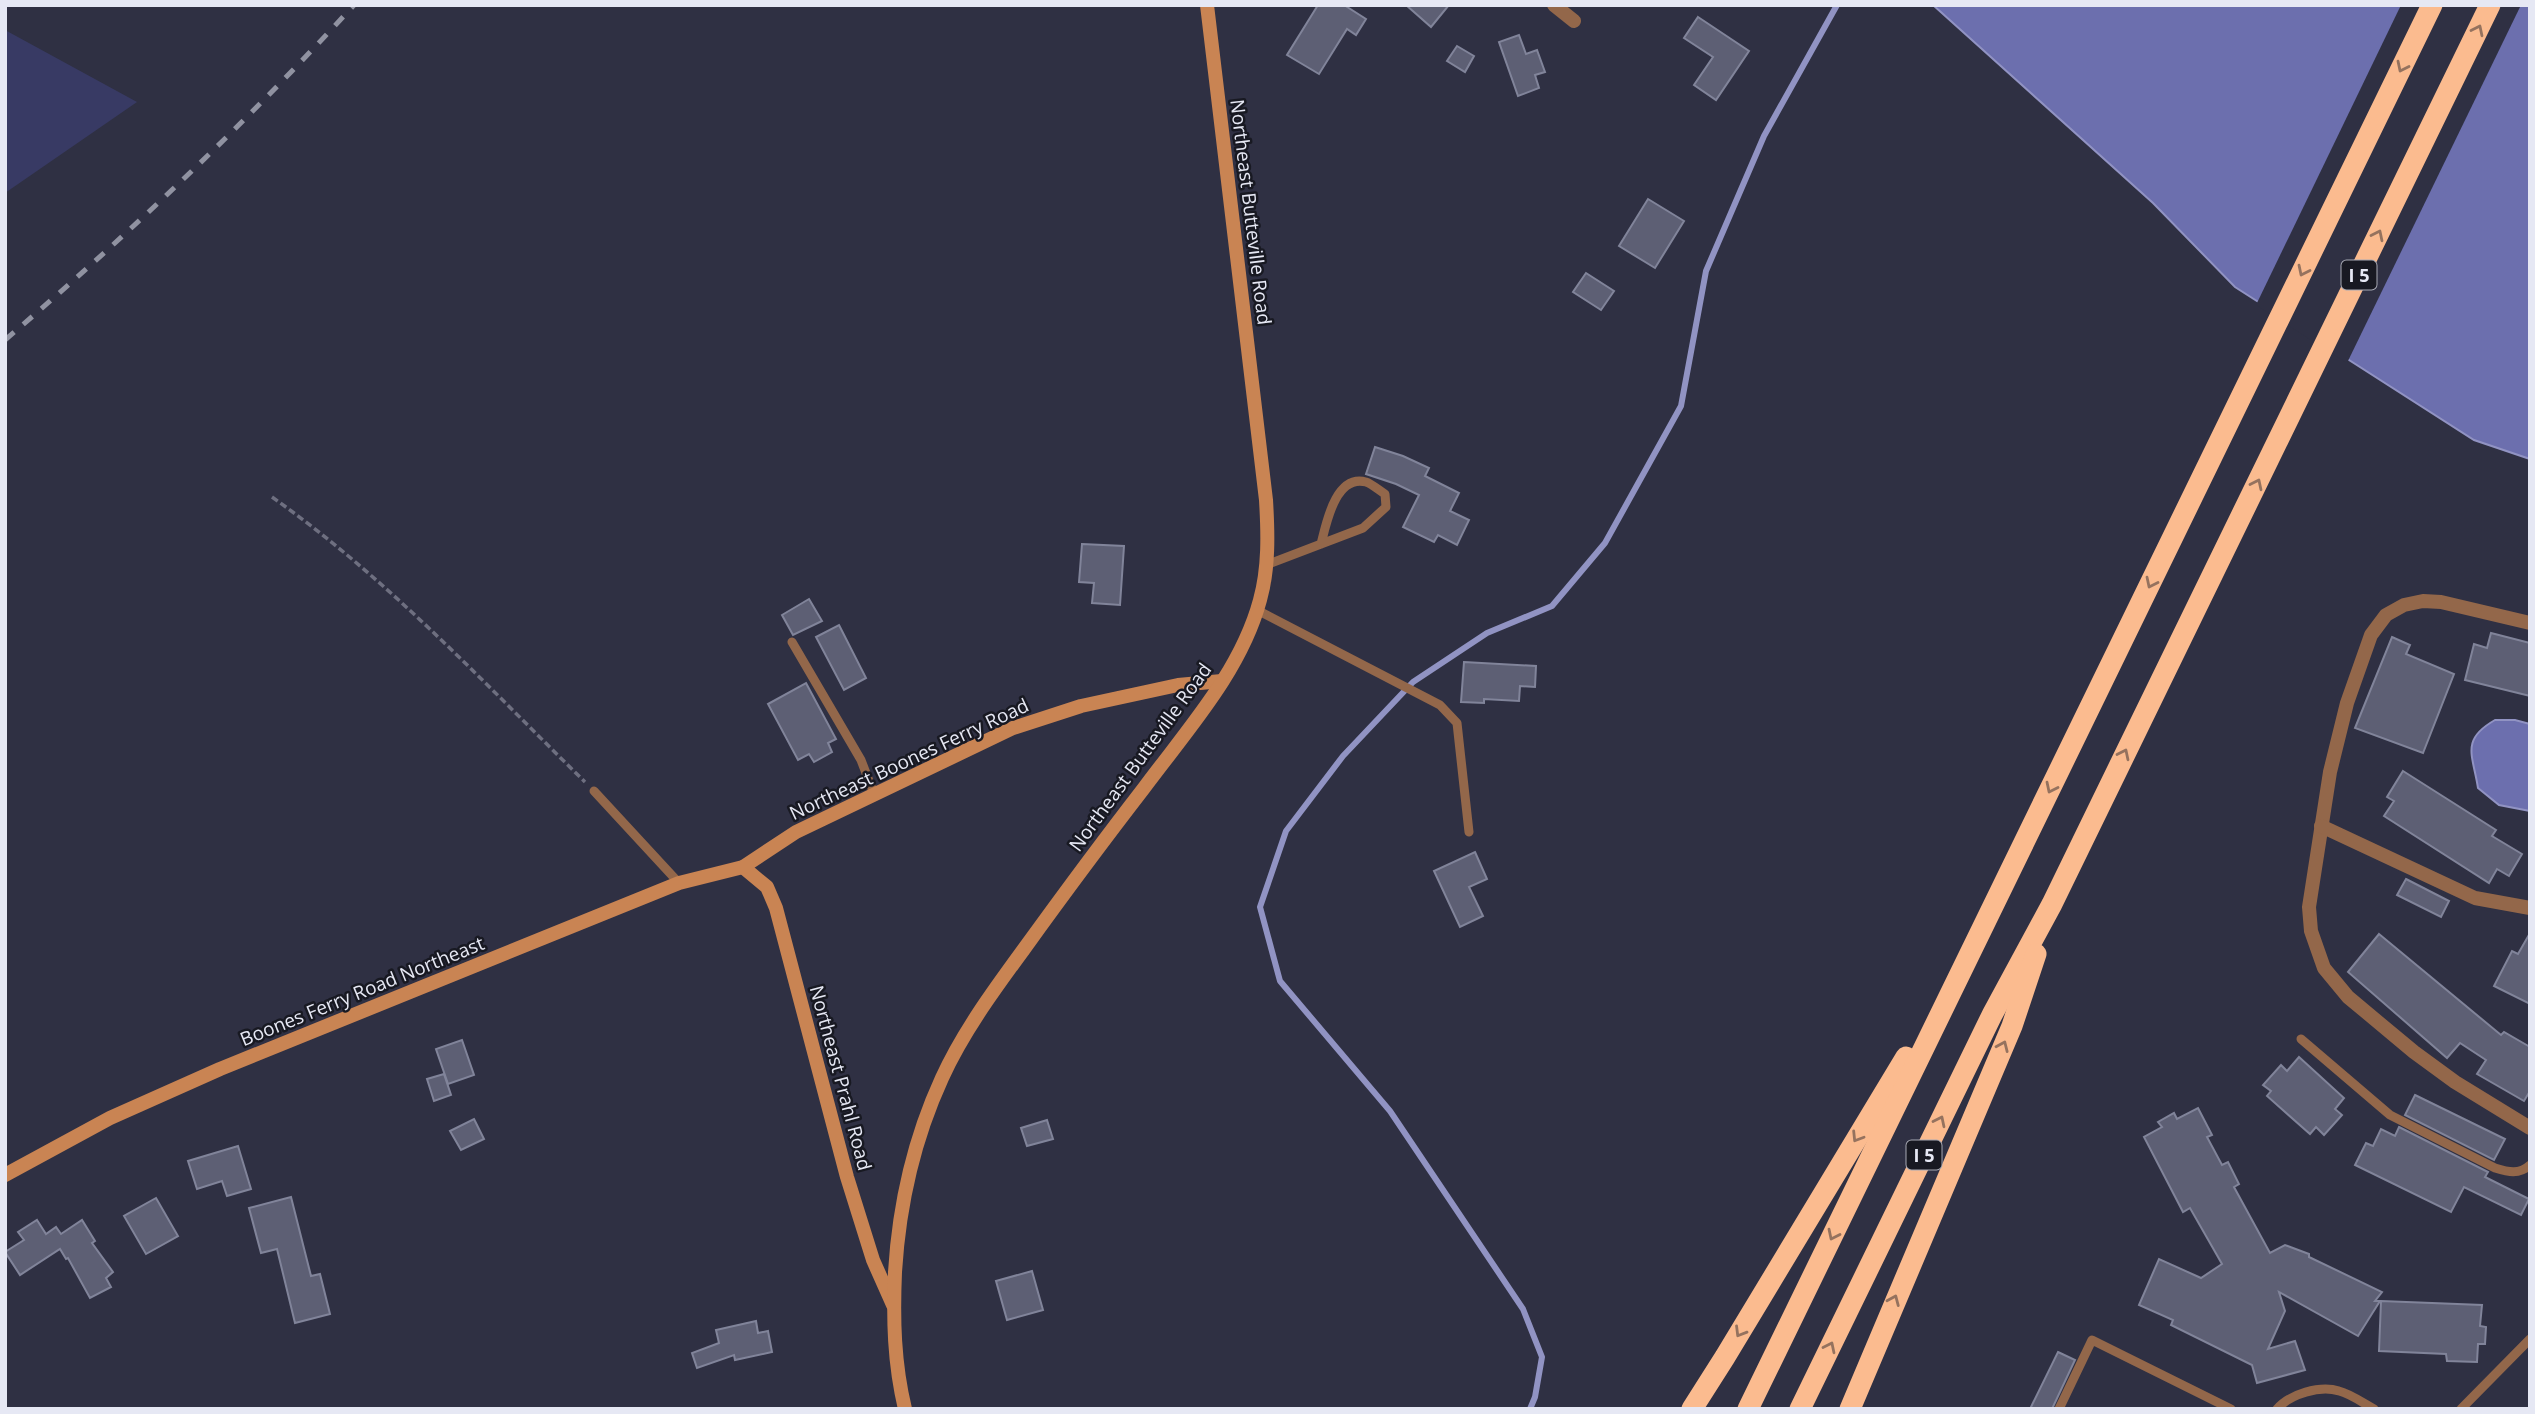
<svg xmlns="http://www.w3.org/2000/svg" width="2535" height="1414" viewBox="0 0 2535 1414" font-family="'Open Sans',sans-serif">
<rect width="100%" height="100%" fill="#2f3043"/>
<polygon fill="#383a64" points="5,30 137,102 5,193"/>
<g fill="#6c6fae" stroke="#9193c3" stroke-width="2">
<polygon points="1933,5 2530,5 2530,459 2474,440 2235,287 2153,203"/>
<path d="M2495 720H2515L2530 724V811L2499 805 2478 788C2473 755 2460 740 2495 720Z"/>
</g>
<polygon fill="#2f3043" points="2401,5 2521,5 2347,363 2256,305"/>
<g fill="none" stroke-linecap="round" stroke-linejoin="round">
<polyline stroke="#9193c3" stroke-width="6" points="1530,1409 1535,1397 1542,1357 1523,1309 1390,1111 1280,981 1260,907 1286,831 1343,756 1413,682 1487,633 1552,606 1605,543 1681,406 1706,271 1764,136 1837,5"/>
</g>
<g fill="#5d5f74" stroke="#81849a" stroke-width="2">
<polygon points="1318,5 1344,5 1366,19 1356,35 1347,29 1319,74 1287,55"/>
<polygon points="1406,5 1449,5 1431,27"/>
<polygon points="1698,17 1749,51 1716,100 1694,85 1713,57 1684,38"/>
<polygon points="1519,35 1526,54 1537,50 1545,72 1535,75 1539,88 1518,96 1499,42"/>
<polygon points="1457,46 1474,56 1465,72 1447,61"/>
<polygon points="1648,199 1684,221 1655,268 1619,246"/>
<polygon points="1586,273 1614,291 1601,310 1573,292"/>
<polygon points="1375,447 1403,456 1429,468 1425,476 1459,493 1450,511 1469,520 1457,545 1438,535 1434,542 1403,527 1419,495 1396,484 1366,474"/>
<polygon points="1082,544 1124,546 1120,605 1092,603 1094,583 1079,582"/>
<polygon points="809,599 822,621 793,635 782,615"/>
<polygon points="839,625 866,678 844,690 816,637"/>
<polygon points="2491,633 2530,643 2530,696 2465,680 2474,644 2487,648"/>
<polygon points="2392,637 2410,645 2406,654 2454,674 2423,753 2355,728"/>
<polygon points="1464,662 1536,666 1535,687 1520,686 1519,701 1484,699 1484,703 1461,702"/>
<polygon points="806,683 836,739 828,743 832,752 814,762 809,754 798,760 768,704"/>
<polygon points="2403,771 2496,830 2492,836 2522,854 2509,876 2497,869 2489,883 2384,816 2394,801 2387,797"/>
<polygon points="1475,852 1487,879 1469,887 1483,916 1460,927 1434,871"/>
<polygon points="2406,879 2449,901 2441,917 2397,895"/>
<polygon points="2530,933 2530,1004 2494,986 2512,951 2518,954"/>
<polygon points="2379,934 2501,1035 2504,1032 2530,1047 2530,1091 2524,1101 2477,1074 2486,1060 2460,1043 2447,1058 2348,972"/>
<polygon points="462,1040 474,1075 448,1084 436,1049"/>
<polygon points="2299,1057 2344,1098 2335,1109 2342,1115 2324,1135 2316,1127 2310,1134 2267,1096 2271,1091 2263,1085 2281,1065 2287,1071"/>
<polygon points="444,1074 451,1095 434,1101 427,1079"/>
<polygon points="2415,1095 2505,1139 2494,1160 2405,1115"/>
<polygon points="2198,1108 2212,1135 2207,1137 2222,1165 2228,1162 2239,1184 2234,1187 2270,1253 2285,1245 2309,1254 2309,1257 2382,1292 2375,1301 2380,1301 2358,1336 2279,1292 2285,1311 2268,1349 2295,1341 2305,1370 2257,1383 2252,1365 2171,1325 2173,1320 2139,1305 2159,1259 2201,1278 2222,1264 2190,1208 2183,1212 2144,1137 2162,1127 2158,1122 2174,1113 2177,1119"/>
<polygon points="474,1119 484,1139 461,1150 450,1131"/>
<polygon points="1047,1120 1053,1139 1027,1146 1021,1128"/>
<polygon points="2399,1127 2488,1172 2485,1177 2529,1199 2521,1215 2464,1187 2451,1212 2355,1165 2366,1143 2373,1146 2381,1129 2395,1136"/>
<polygon points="238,1146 251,1189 227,1196 222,1181 197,1189 188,1161"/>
<polygon points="291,1197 311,1276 320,1274 330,1314 295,1323 277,1249 261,1253 249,1208"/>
<polygon points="156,1198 178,1236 146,1254 124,1216"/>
<polygon points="37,1220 46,1234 56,1227 61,1234 82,1220 95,1241 92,1243 113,1272 106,1278 111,1287 90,1298 68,1258 66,1259 60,1249 20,1275 5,1252 24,1240 18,1232"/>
<polygon points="1032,1271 1043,1310 1007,1320 996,1281"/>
<polygon points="2381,1301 2482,1305 2480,1326 2486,1327 2485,1344 2478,1344 2477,1362 2447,1361 2446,1354 2379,1351"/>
<polygon points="756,1321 758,1333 768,1331 772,1352 735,1360 734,1355 697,1368 692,1353 719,1343 716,1330"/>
<polygon points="2058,1352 2075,1360 2052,1409 2030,1409"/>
</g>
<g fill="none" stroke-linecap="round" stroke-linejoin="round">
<path stroke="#6e6f80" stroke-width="3.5" stroke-dasharray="7 3.5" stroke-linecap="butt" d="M272 497C388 579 484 683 585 782"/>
<g stroke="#93674a" stroke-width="9">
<path d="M1266 565 1363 528 1386 507 1385 494C1380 491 1372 484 1366 482 1335 474 1326 525 1321 544"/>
<polyline points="1257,610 1440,705 1457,723 1469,832"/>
<polyline points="792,642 861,760 874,794"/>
<polyline points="594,791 679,883"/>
<path d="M2301 1039 2390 1115 2495 1168C2508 1172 2519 1175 2530 1165"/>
<polyline points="2059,1409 2092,1340 2231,1409"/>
<path d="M2277 1409C2290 1394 2320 1385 2339 1391 2351 1394 2363 1403 2374 1409"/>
<polyline points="2461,1409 2530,1339"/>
</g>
<g stroke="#93674a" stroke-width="14">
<polyline points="1554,5 1574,21"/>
<polyline points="2530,623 2441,602 2423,601 2404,605 2386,615 2371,635 2347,703 2330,772 2309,907 2311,931 2324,968 2348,997 2414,1052 2455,1082 2530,1128"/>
<polyline points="2321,826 2475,898 2530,908"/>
</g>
<g stroke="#c98453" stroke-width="14">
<polyline points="743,867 767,887 776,908 847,1177 873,1260 893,1305"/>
<polyline points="5,1175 110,1118 220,1069 679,883 743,867 796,832 1013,728 1081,706 1178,685 1222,681"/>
<path d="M905 1409C894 1363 893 1319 895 1272 899 1206 914 1139 942 1078 963 1032 994 990 1024 949 1063 895 1103 841 1144 788 1187 730 1241 671 1260 600 1269 568 1268 533 1266 500L1207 5"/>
</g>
<g stroke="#fbbb8f" stroke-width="21">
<polyline points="1692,1409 1725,1357 1906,1057"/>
<polyline points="1748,1409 2432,5"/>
<polyline points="1800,1409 1992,1015 2052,904 2490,5"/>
<polyline points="1850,1409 2012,1026 2036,954"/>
</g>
<path stroke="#9092a1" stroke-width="5" stroke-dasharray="12 12" stroke-linecap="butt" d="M5 340C128 235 245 124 354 5"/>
</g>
<defs><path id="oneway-chevron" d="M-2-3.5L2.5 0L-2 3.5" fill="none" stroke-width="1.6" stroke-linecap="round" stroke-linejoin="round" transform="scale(1.75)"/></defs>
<g stroke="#95725e">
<use href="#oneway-chevron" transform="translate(2478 30) rotate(-64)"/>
<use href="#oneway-chevron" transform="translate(2402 67) rotate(116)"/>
<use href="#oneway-chevron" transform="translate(2378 235) rotate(-64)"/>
<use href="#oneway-chevron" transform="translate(2303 271) rotate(116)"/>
<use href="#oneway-chevron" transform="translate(2257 484) rotate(-64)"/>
<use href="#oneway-chevron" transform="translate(2151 583) rotate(116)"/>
<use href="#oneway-chevron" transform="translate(2124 754) rotate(-64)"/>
<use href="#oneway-chevron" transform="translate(2051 788) rotate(116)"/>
<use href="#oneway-chevron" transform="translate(2003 1046) rotate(-66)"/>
<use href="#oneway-chevron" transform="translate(1940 1121) rotate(-64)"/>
<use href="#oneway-chevron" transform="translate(1857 1137) rotate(122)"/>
<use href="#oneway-chevron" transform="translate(1833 1235) rotate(116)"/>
<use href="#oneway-chevron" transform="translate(1894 1300) rotate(-67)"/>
<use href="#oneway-chevron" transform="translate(1740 1332) rotate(121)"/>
<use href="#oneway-chevron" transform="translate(1830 1347) rotate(-64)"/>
</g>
<g text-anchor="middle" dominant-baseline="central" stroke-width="5" stroke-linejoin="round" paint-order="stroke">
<g fill="#181922" stroke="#a8aab5" stroke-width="2">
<rect x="2341.5" y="260.5" width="35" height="29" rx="5"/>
<rect x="1906.5" y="1140.5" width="35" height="29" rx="5"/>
</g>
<g font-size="18" font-weight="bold" fill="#e6e8f4">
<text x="2359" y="275">I 5</text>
<text x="1924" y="1155">I 5</text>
</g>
<g font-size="19" fill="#e6e8f4" stroke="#181922">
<text transform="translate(1251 212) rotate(83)">Northeast Butteville Road</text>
<text transform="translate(1140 757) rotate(-54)">Northeast Butteville Road</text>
<text transform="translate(909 759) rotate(-25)">Northeast Boones Ferry Road</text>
<text transform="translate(362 991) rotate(-22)">Boones Ferry Road Northeast</text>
<text transform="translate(841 1078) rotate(75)">Northeast Prahl Road</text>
</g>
</g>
<rect width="2535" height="1414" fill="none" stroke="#e6e8f4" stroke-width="14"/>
</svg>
